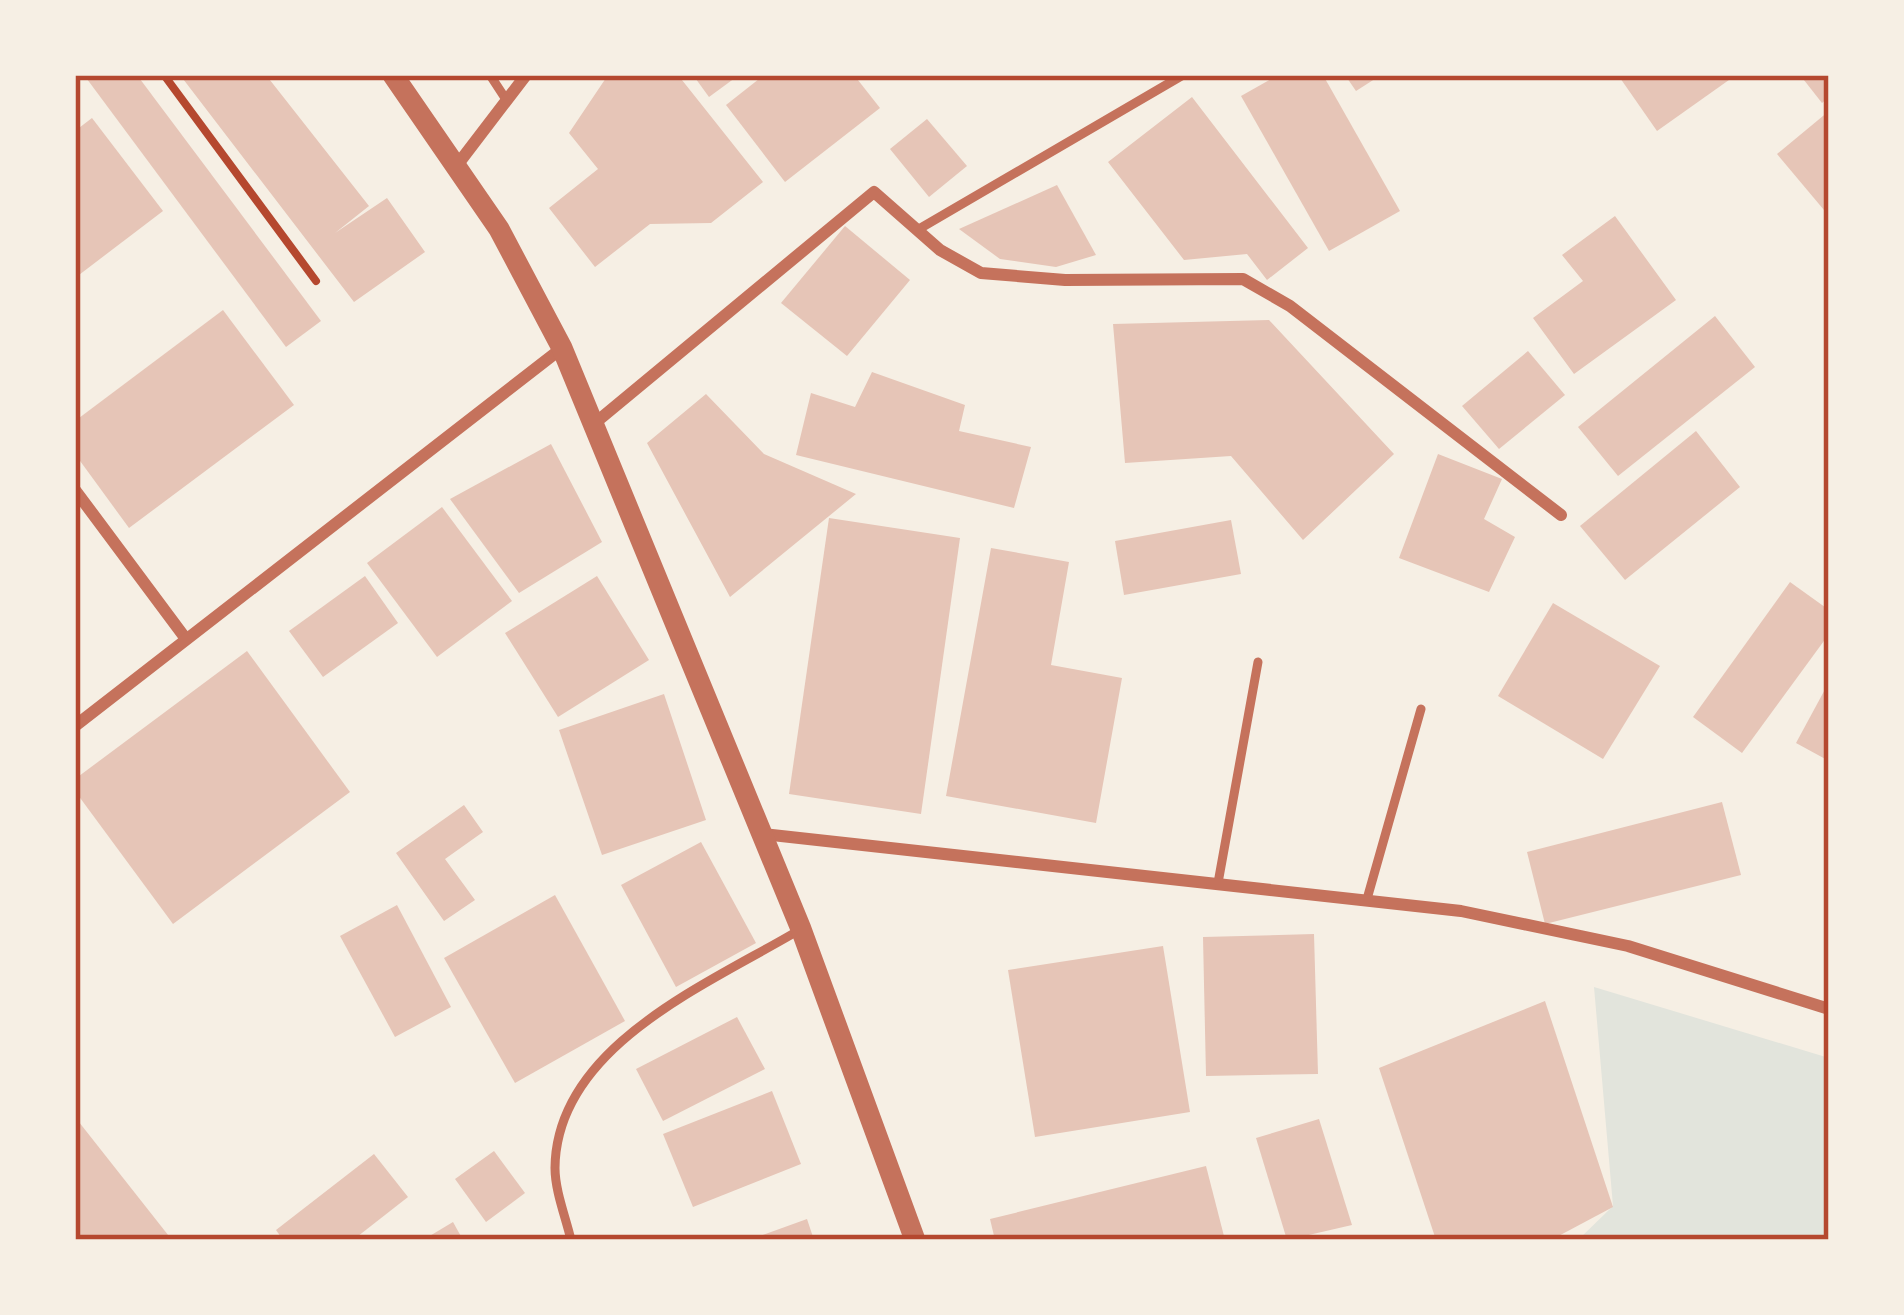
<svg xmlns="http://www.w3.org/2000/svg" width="1904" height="1315" viewBox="0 0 1904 1315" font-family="'Zilla Slab',serif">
<rect width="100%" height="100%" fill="#f6efe4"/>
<polygon fill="#e2e4dc" points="1594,987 1829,1058 1829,1240 1578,1240 1613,1206"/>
<g fill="#e6c5b7">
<polygon points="84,75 137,75 321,321 286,347"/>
<polygon points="180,75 266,75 369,206 335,233 387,198 425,252 354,302"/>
<polygon points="608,75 678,75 763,182 711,223 650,224 595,267 549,208 598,169 569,133"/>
<polygon points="693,75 739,75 709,97"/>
<polygon points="764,75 854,75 880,108 785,182 726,105"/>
<polygon points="1278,75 1323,75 1400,211 1329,251 1241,96"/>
<polygon points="1345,75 1381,75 1356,91"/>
<polygon points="1618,75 1736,75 1657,131"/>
<polygon points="1800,75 1829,75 1829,97 1822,103"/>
<polygon points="1192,97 1308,248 1267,280 1247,254 1184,260 1108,162"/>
<polygon points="1829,111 1829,216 1777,154"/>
<polygon points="92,118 163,211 75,278 75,131"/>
<polygon points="927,119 967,166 929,197 890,149"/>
<polygon points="1057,185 1096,255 1056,267 1000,259 959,229"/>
<polygon points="1615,216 1676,300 1574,374 1533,318 1583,281 1562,255"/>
<polygon points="845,226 910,280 847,356 781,303"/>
<polygon points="223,310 294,405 129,528 75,454 75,421"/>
<polygon points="1715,316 1755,367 1618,476 1578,427"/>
<polygon points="1269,320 1394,454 1303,540 1231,456 1125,463 1113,324"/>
<polygon points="1528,351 1565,395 1499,449 1462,406"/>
<polygon points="872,372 965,405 959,431 1031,447 1014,508 796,455 811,393 855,407"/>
<polygon points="706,394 764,454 856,494 730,597 647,443"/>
<polygon points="1696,431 1740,487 1625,580 1580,526"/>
<polygon points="551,444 602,542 519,593 450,499"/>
<polygon points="1438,454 1502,479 1484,519 1515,537 1489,592 1399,558"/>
<polygon points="442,507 512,601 437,657 367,563"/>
<polygon points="829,518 960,538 921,814 789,794"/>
<polygon points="1231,520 1241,574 1124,595 1115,541"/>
<polygon points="991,548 1069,562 1051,665 1122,678 1096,823 946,796"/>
<polygon points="365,576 398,623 323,677 289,631"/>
<polygon points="597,576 649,660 558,717 505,633"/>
<polygon points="1790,582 1829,610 1829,634 1742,753 1693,717"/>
<polygon points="1553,603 1660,666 1603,759 1498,696"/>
<polygon points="247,651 350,792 173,924 75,791 75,779"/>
<polygon points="1829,682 1829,761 1796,743"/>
<polygon points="664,694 706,820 602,855 559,730"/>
<polygon points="1722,802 1741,875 1545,924 1527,852"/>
<polygon points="464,805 483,832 445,859 475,900 444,921 396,853"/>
<polygon points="701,842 756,943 676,987 621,885"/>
<polygon points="555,895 625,1021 515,1083 444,958"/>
<polygon points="397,905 451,1007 395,1037 340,936"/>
<polygon points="1314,934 1318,1074 1206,1076 1203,937"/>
<polygon points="1163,946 1190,1112 1035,1137 1008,970"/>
<polygon points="1545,1001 1613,1207 1551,1240 1436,1240 1379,1068"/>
<polygon points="737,1017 765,1069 663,1121 636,1069"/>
<polygon points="772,1091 801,1164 693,1207 663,1134"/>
<polygon points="75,1117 172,1240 75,1240"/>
<polygon points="1319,1119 1352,1225 1287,1240 1256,1138"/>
<polygon points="494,1151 525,1193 486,1222 455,1179"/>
<polygon points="374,1154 408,1197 353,1240 283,1240 276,1230"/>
<polygon points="1206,1166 1225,1240 995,1240 990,1219"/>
<polygon points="807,1219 814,1240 752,1240 752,1239"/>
<polygon points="453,1222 463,1240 423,1240"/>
</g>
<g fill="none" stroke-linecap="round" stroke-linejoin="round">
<polyline stroke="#b5482f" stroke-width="8" points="164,75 316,281"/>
<g stroke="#c5725c" stroke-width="9">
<polyline points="490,75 507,101"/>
<polyline points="919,229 1183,75"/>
<polyline points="1218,883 1258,662"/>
<polyline points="1367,899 1421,709"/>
<path d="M571 1240C566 1218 555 1191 555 1168 556 1045 711 983 801 929"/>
</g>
<g stroke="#c5725c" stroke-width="12">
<polyline points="458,164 526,75"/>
<polyline points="595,423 874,192 940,250 981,273 1065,280 1243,279 1290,306 1561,515"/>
<polyline points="75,490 186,639"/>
<polyline points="75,726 562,348"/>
<polyline points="763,834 1461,911 1628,946 1829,1009"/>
</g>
<polyline stroke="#c5725c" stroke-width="21" points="393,75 499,229 562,348 801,929 915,1240"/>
</g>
<rect width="1904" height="1315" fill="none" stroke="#f6efe4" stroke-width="156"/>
<rect x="78" y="78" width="1748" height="1159" fill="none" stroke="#b5482f" stroke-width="4.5"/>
</svg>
